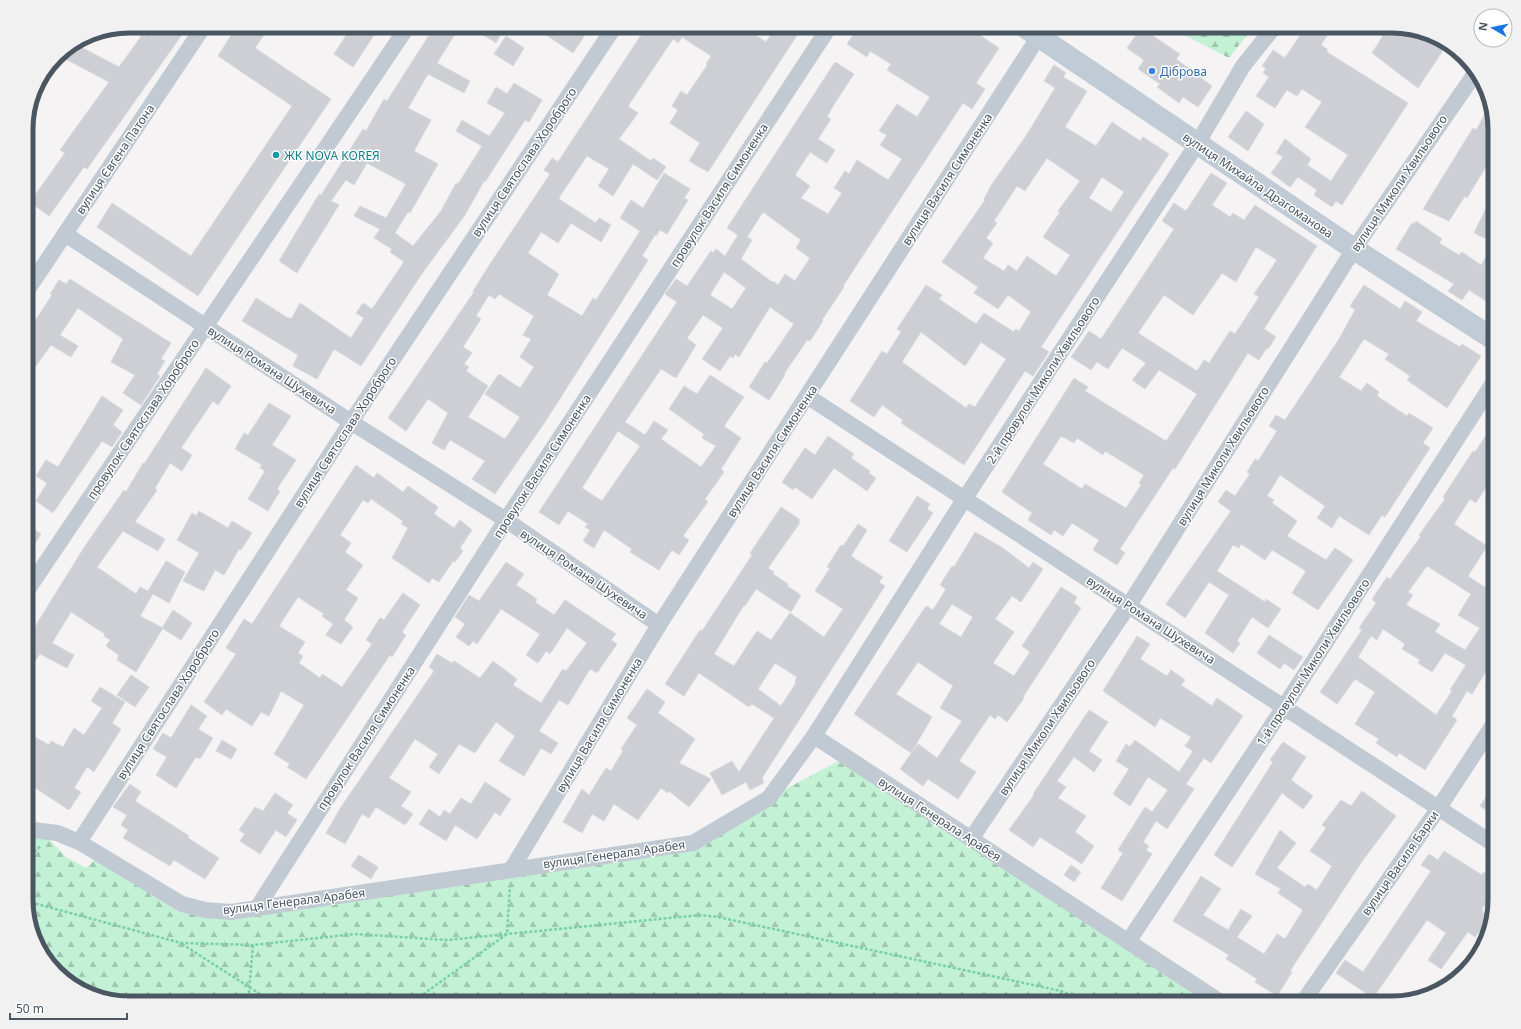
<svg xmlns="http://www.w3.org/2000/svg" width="1521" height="1029" viewBox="0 0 1521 1029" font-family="'Noto Sans',sans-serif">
<defs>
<pattern id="forest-firs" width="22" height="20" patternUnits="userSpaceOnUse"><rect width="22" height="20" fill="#c3f1d5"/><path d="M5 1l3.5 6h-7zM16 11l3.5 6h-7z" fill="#a0c6b0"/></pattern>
</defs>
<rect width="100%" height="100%" fill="#f5f3f3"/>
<g fill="url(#forest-firs)">
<polygon points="1167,26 1254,26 1229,58"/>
<polygon points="846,757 1222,1003 129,1003 72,985 40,951 26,906 26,832 45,835 66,857 86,868 97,858 205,910 693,843 769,798"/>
</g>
<g fill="#cdcfd5" stroke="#d7d9de" fill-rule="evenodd">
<polygon points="152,26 188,26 87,169 84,167 49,216 30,202 65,153 60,150 109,82 58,55 75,44 119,67 142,35 145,36"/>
<polygon points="237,26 270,26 255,48 331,99 198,296 97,227 112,203 191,256 292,106 218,56"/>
<polygon points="354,26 380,26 353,67 334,54 349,31 351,32"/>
<polygon points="435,26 460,26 437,63 470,81 464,93 428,74 408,108 431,120 414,151 438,164 410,213 408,212 395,233 413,246 441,211 456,183 458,184 482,146 456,131 462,120 489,136 505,113 487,103 496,87 507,94 514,83 542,100 529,122 525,120 485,182 484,181 465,215 421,275 361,366 334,349 317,379 293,366 298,355 242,321 256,298 288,318 292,318 300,303 351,338 364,318 356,313 363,303 372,309 404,262 390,252 392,249 374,238 380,229 354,216 360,206 386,218 406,184 367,163 354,185 346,180 331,201 339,205 297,273 279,261 319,194 321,195 363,129 366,131 384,99 387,101"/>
<polygon points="469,26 505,26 496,43"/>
<polygon points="533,26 591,26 573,53"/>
<path d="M647 26H741L766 42 777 26H803L708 172 689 161 700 143 670 123 678 110 672 106 681 91 687 95 708 64H706L711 56 682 37 678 43 673 39 628 106 638 113 619 139 651 161 653 158 666 167 657 180 633 164 613 196 598 186 609 169 587 156 560 196 559 199 596 223 599 218 611 225 601 242 571 223 558 243 541 232 528 253 559 274 547 295 582 316 593 298 596 300 640 231 620 218 631 200 643 208 664 173 690 189 684 198 688 200 667 234 660 230 656 236 655 235 642 256 648 260 640 273 545 422 495 494 472 479 485 461 450 440 444 450 432 443 448 413 428 399 406 431 388 418 474 292 473 291 490 264 550 174 544 170 552 158 558 162ZM499 294 534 316 523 335 531 339 520 357 534 367 520 388 499 374 485 394 520 417 505 439 468 417 488 386 466 371 469 367 464 364 472 353 463 347 481 319 476 316 489 295 495 299Z"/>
<path d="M859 26H966L999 48 976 83 985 89 972 109 963 103 843 286 844 287 822 320 823 321 810 341 807 340 784 374 785 375 769 400 749 387 765 362 767 363 794 324 770 307 739 357 735 354 733 358 730 356 720 371 702 359 723 328 703 315 687 338 696 345 676 378 661 369 625 422 645 435 654 421 668 430 661 439 701 467 716 446 702 438 704 434 669 409 684 386 697 394 710 375 744 397 724 426 741 438 721 469 724 472 705 499 708 502 683 536 689 540 679 555 672 550 659 570 630 552 632 549 604 530 594 548 583 541 590 530 585 527 588 524 568 511 559 525 539 512 677 302 665 294 676 279 687 286 711 251 713 253 716 249 725 256 738 235 727 228 835 62 854 74 833 106 827 117 831 119 818 139 835 150 827 163 810 152 795 175 810 186 801 198 828 214 842 193 834 188 845 171 849 174 857 160 888 180 902 159 880 145 887 135 879 131 897 104 917 117 930 97 887 70 891 64 870 51 867 57 847 44ZM763 212 801 240 796 248 810 258 795 281 785 274 778 285 773 281 772 282 741 259 752 240 747 237ZM724 272 746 288 732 309 710 295ZM618 431 640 446 602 501 582 488Z"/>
<polygon points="1306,26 1333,26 1321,45 1327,49 1327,52 1408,103 1342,205 1336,201 1332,207 1314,195 1317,190 1298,177 1290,187 1271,173 1283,157 1276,153 1285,139 1311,159 1307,165 1331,181 1348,155 1305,127 1322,102 1302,89 1297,96 1287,90 1275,108 1256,96 1269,77 1263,73 1266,68 1262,66 1273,50 1285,58"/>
<polygon points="1367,26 1392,26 1448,43 1418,88 1372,53 1383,36"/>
<polygon points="1141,28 1180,54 1176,59 1212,86 1198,107 1183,97 1179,103 1157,87 1160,84 1138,69 1144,60 1127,48"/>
<polygon points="506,36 524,48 513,66 494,54"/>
<path d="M1054 65 1066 73 1063 77 1087 91 1065 127 1096 146 1112 122 1140 141 1143 137 1169 154 1041 347 1049 352 1033 376 1025 371 964 465 901 423 903 420 882 405 874 417 850 401 882 351 887 354 901 332 897 329 926 285 942 295 939 299 976 324 984 313 1014 332 1016 329 1019 331 1031 312 1008 295 998 309 974 293 978 287 942 262 985 200 984 199 992 184 1026 136 1055 88 1044 81ZM1047 158 1080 181 1058 211 1060 212 1043 237 1070 255 1056 276 1027 256 1017 271 1008 265 1004 271 983 258 993 243 986 238 997 223 994 221 1017 186 1025 191ZM1102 177 1124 192 1111 212 1089 198ZM921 332 965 366 981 342 1006 359 975 407 969 404 966 408 902 362Z"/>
<polygon points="1489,107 1495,129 1495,148 1489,159 1490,160 1467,198 1465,196 1449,221 1423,209 1473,128 1476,130"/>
<polygon points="1246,111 1264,124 1248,151 1228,137"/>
<path d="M1211 173 1227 183 1212 205 1230 217 1233 213 1244 220 1255 205 1317 246 1264 329 1276 337 1268 349 1267 348 1259 360 1248 353 1175 469 1173 468 1120 549 1125 553 1117 565 1093 550 1099 540 1072 523 1063 536 1054 530 1051 535 1028 520 1032 513 1002 492 1074 378 1088 387 1085 391 1166 441 1171 434 1197 394 1159 370 1145 389 1132 380 1146 363 1122 348 1108 369 1097 362 1091 370 1071 357 1089 331 1101 339 1174 229 1162 221 1174 203 1186 211ZM1256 247 1277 260 1254 294 1259 297 1235 334 1230 331 1209 363 1204 360 1197 371 1138 333 1164 295 1193 315 1222 273 1236 282ZM1061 436 1074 443 1077 438 1103 455 1105 451 1144 475 1139 483 1141 485 1126 508 1085 484 1082 489 1043 464Z"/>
<polygon points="1495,190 1495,307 1469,290 1462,300 1448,291 1454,284 1396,249 1412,223 1414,224 1416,221 1442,239 1439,243 1459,255 1462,252 1481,265 1495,243 1474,233"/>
<polygon points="70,279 171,343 161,359 165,361 157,374 160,376 141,405 123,393 135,375 111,362 123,339 78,308 60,335 78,346 71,357 51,345 26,380 26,335 52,295 50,294 59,280 66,284"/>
<polygon points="1364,285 1400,309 1405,301 1422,312 1416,321 1460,347 1462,344 1481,356 1447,408 1407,380 1410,376 1385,359 1389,354 1364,339 1339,377 1361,391 1367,383 1379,392 1377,396 1407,416 1409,413 1433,428 1423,443 1430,448 1385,517 1382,515 1369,535 1339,516 1332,528 1317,518 1325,506 1280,475 1267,496 1274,500 1272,503 1297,521 1287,536 1326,560 1335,548 1353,560 1318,610 1292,593 1306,571 1272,550 1265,560 1241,544 1239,548 1233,545 1217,571 1265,602 1266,599 1281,609 1268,628 1252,617 1237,641 1240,643 1233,653 1205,633 1229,595 1209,582 1185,618 1166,604 1231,511 1218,502 1226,490 1235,496 1250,474 1247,472 1255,459 1258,461 1277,431 1269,426 1276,415 1285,420 1339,339 1355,310 1350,306"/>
<polygon points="206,368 231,386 218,405 213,401 181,448 192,455 182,471 170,463 155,488 157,490 135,522 165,539 158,551 123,531 97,567 136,594 140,587 148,591 166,561 185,572 169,603 153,594 140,616 163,628 136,672 117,660 119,655 106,646 110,640 104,636 105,634 71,612 52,643 74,655 67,668 40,654 26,674 26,642 37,626 36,625 85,546 124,490 126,492 143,463 144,464"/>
<polygon points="102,396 123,410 113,425 122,432 112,447 102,441 53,513 36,501 47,483 36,476 46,460 58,467"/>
<polygon points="269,403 291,416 272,445 296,460 277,489 280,491 268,511 248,499 265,471 260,468 262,465 235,449 244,433 248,435"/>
<path d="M1495 422V473L1476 503 1470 499 1454 524 1487 546 1468 576 1495 594V657L1472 694 1467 691 1452 716 1457 720 1425 770 1399 753 1397 757 1376 743 1379 739 1355 724 1375 692 1355 679 1337 704 1320 692 1362 630 1359 628 1376 603 1372 599 1387 577 1390 579 1421 536 1419 535 1445 499 1443 497 1473 451 1475 452ZM1427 566 1471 594 1458 615 1480 628 1465 650 1435 632 1440 624 1406 605 1413 595 1408 592ZM1383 629 1405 644 1402 649 1420 660 1418 663 1432 672 1445 653 1466 665 1450 690 1452 691 1436 715 1358 657 1371 636 1377 640Z"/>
<polygon points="828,436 854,454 851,458 870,471 869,473 876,478 867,491 834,468 812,499 795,487 793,490 782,482 805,448 815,455"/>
<polygon points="356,465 374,478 377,473 403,492 408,486 438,507 434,514 454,528 460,520 472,530 460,548 463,551 455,562 453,561 439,582 432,578 429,583 392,558 408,528 401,524 403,521 371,499 368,503 363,500 340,535 351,543 345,552 363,565 346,590 358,598 344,620 353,627 341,644 326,635 333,624 322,616 324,614 298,597 279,626 305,642 298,653 303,656 299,663 320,678 322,674 342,687 372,644 366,640 380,618 384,620 403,593 420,605 402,632 406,635 392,657 390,655 306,779 287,767 290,764 274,754 304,705 281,691 269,716 261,712 252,726 226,709 222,715 204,702 236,654 226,648 244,619 252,624"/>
<polygon points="917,496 930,504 927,509 933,513 907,552 889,541"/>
<path d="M781 507 799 519V524L768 568 774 572 773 574 788 584 787 586 801 595 791 612 756 589 745 606 744 605 714 654 734 666 757 631 771 640 790 613 824 637 843 609 815 591 830 568 827 567 841 545 843 546 858 524 867 530 851 556 883 577 879 582 885 586 762 778 764 783 750 790 746 782 722 795 710 773 732 761 739 772 774 718 752 704 749 707 699 673 684 696 665 684 700 630 702 631 752 555 750 553ZM775 663 797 677 795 682 796 683 781 706 758 689Z"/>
<polygon points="199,511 228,528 232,521 252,533 241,550 239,549 224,575 215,570 204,591 183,581 199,553 177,540 192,513 196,516"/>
<polygon points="26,524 41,534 26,557"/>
<path d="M975 532 1003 548 1029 568 1033 562 1043 569 1021 602 1012 596 995 619 1014 632 993 663 1014 676 1030 652 1022 646 1061 587 1077 597 1074 603 1081 608 1023 697 1024 698 1007 722 998 715 995 719 990 715 959 761 976 772 958 799 928 779 923 786 900 769 918 744 937 758 962 721 940 708 953 686 918 662 896 694 932 717 911 753 854 714 926 606 933 610 946 589 940 585 952 566 954 567ZM952 604 973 617 961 637 939 624Z"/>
<polygon points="506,562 524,574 516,585 537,599 535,602 554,615 565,600 616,634 611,640 617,644 597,673 590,669 568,705 559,700 539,731 558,743 551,754 541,748 524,776 499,761 515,736 496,722 475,753 459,744 439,774 429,767 438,754 415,739 389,778 411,792 401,806 413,814 405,825 376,807 369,818 362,814 345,844 326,833 341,807 434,671 429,667 437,654 452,663 454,661 480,678 493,661 517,679 513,685 541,703 563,669 566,671 587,643 567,628 550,654 546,651 538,663 526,655 540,634 501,609 477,644 473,641 469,646 456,637 465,624 455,617 469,595 479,601"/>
<polygon points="173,610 192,623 181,640 162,628"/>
<polygon points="1269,635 1303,657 1294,670 1284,663 1280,669 1257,653"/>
<polygon points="1137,636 1150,644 1140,659 1167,676 1171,670 1185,680 1181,685 1212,706 1217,698 1243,716 1211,763 1204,758 1186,784 1194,789 1167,829 1156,821 1143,842 1149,846 1146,850 1152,854 1122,901 1101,888 1123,853 1118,850 1145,807 1152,812 1168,790 1148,777 1130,806 1113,794 1129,769 1116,761 1126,744 1130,747 1135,740 1179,772 1193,751 1185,746 1191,737 1160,718 1155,727 1103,691"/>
<polygon points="131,675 149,687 135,707 117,695"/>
<polygon points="100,687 125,702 112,723 121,729 94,772 87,767 74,788 81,792 69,810 26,782 26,732 49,745 51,741 63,747 74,728 84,735 102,708 91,701"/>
<polygon points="647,689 665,702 658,713 695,739 679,763 711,779 689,807 669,791 668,793 661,788 638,820 614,804 604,821 592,814 582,833 563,822 582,789 589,795 606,768 611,771 623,751 621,749 637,725 627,718"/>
<polygon points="191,705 207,716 198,729 213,738 200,759 196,757 176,788 156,775 167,757 153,749 163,733 171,738"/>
<polygon points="1089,710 1108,722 1089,751 1102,760 1094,772 1074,757 1057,781 1066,787 1058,798 1086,816 1075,832 1094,846 1082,864 1040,837 1033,847 1009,830 1034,795 1033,794"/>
<polygon points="222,740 237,749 231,759 216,751"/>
<polygon points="1283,742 1306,757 1291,780 1313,796 1303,809 1282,793 1232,867 1214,855 1273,762 1270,760"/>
<polygon points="485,782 511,799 500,816 495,812 477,839 455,825 446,841 419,824 429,809 440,817 444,810 450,814 461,798 471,804"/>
<polygon points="130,784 141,792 135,801 189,836 188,838 219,858 205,879 174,860 170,866 123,838 128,830 121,825 127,815 113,807"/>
<polygon points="1495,784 1495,816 1480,806"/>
<polygon points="1362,791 1396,816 1363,860 1290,971 1292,972 1277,996 1255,982 1257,979 1226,959 1229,955 1173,921 1201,876 1221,889 1203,915 1228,930 1241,909 1252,916 1237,937 1264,954 1277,934 1285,939 1303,910 1278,893 1281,889 1255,874 1280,830 1296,843 1277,868 1305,887 1308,884 1317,890 1332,866 1310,851 1326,828 1322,825 1341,800 1351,806"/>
<polygon points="275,793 293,805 287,813 297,820 286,837 276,830 260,854 240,841 245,834 239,830 255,807 263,811"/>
<polygon points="1444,851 1482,875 1484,872 1495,879 1495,890 1482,909 1483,910 1482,912 1490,917 1485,931 1482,929 1475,937 1468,932 1441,969 1428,960 1446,933 1427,920 1373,998 1336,973 1345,960 1363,972 1431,871 1421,865 1429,854 1438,860"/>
<polygon points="359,855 378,867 371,879 351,866"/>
<polygon points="1071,865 1081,872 1074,882 1064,875"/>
</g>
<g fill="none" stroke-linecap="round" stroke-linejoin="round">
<g stroke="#7ad0a6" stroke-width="2.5" stroke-dasharray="3 2" stroke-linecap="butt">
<polyline points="26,858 41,846"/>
<polyline points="26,901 181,943 253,945 355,934 447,940 700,915 718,917 1061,991 1093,1003"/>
<polyline points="182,944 274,1003"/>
<polyline points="1061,992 1061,1003"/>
<polyline points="248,1003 253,945"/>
<polyline points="411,1003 507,934 510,886"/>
</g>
<g stroke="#c1cad2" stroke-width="16">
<polyline points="65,234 351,422 506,520 659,625"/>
<polyline points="26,292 204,26"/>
<polyline points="807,396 1495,845"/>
<polyline points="26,592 408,26"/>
<polyline points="814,736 1222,1003"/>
<polyline points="26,829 57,833 79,842 182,904 205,910 231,912 693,843 769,798 814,736 965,498 1197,144 1243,66 1275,26"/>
<polyline points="971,839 1129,605 1354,249 1476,72"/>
<polyline points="79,842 351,422 615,26"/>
<polyline points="511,870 659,625 1039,36"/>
<polyline points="257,908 506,520 830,26"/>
<polyline points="1128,942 1284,707 1495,380"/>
<polyline points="1302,1003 1438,809 1495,722"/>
</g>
<polyline stroke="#c1cbd6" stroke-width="22" points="1023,26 1354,249 1495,340"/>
</g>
<circle fill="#3f7fe0" stroke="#fff" stroke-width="1.5" cx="1152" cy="71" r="4"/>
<circle fill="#0f9aa8" stroke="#fff" stroke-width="1.5" cx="276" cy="155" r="4"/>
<g text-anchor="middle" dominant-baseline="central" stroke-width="3" stroke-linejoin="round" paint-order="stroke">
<g font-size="12" fill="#366cbe" stroke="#fff" text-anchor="start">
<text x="1160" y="71">Діброва</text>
</g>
<g font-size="12" fill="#0d838f" stroke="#fff" text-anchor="start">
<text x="284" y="155">ЖК NOVA KOREЯ</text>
</g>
<g font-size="12" fill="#4a5661" stroke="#fff">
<text transform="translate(115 159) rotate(-56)">вулиця Євгена Патона</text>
<text transform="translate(524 162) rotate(-56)">вулиця Святослава Хороброго</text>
<text transform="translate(947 179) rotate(-57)">вулиця Василя Симоненка</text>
<text transform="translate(1399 183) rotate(-56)">вулиця Миколи Хвильового</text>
<text transform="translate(1258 185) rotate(34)">вулиця Михайла Драгоманова</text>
<text transform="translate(719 195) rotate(-57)">провулок Василя Симоненка</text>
<text transform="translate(272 370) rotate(33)">вулиця Романа Шухевича</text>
<text transform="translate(1043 380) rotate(-57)">2-й провулок Миколи Хвильового</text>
<text transform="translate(143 419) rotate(-56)">провулок Святослава Хороброго</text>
<text transform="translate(345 432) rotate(-57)">вулиця Святослава Хороброго</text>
<text transform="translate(772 451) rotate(-57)">вулиця Василя Симоненка</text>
<text transform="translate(1223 456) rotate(-58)">вулиця Миколи Хвильового</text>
<text transform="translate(542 466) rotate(-57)">провулок Василя Симоненка</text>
<text transform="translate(584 574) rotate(34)">вулиця Романа Шухевича</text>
<text transform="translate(1151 620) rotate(33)">вулиця Романа Шухевича</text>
<text transform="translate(1313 662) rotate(-57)">1-й провулок Миколи Хвильового</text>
<text transform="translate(168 704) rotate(-57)">вулиця Святослава Хороброго</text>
<text transform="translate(599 725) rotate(-59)">вулиця Василя Симоненка</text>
<text transform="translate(1047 727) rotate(-56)">вулиця Миколи Хвильового</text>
<text transform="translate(366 738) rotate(-57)">провулок Василя Симоненка</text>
<text transform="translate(940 819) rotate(33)">вулиця Генерала Арабея</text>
<text transform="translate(614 854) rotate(-8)">вулиця Генерала Арабея</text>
<text transform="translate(1400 863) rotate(-55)">вулиця Василя Барки</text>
<text transform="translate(294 901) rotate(-7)">вулиця Генерала Арабея</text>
</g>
</g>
<path d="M0 0H1521V1029H0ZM129 33H1392A96 96 0 0 1 1488 129V900A96 96 0 0 1 1392 996H129A96 96 0 0 1 33 900V129A96 96 0 0 1 129 33Z" fill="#f1f1f2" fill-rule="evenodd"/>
<path fill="none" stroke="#4a5661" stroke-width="5" d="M129 33H1392A96 96 0 0 1 1488 129V900A96 96 0 0 1 1392 996H129A96 96 0 0 1 33 900V129A96 96 0 0 1 129 33Z"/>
<g transform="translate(1493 28) rotate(279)"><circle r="19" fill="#ffffff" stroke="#b7bbc0"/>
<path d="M0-3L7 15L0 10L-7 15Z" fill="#1a73e8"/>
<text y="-6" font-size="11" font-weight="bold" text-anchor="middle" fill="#4a5661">N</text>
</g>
<path d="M10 1013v6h117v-6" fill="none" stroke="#4a5661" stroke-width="2"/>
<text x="16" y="1013" font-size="12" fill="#4a5661" stroke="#ffffff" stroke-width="3" paint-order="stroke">50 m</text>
</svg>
